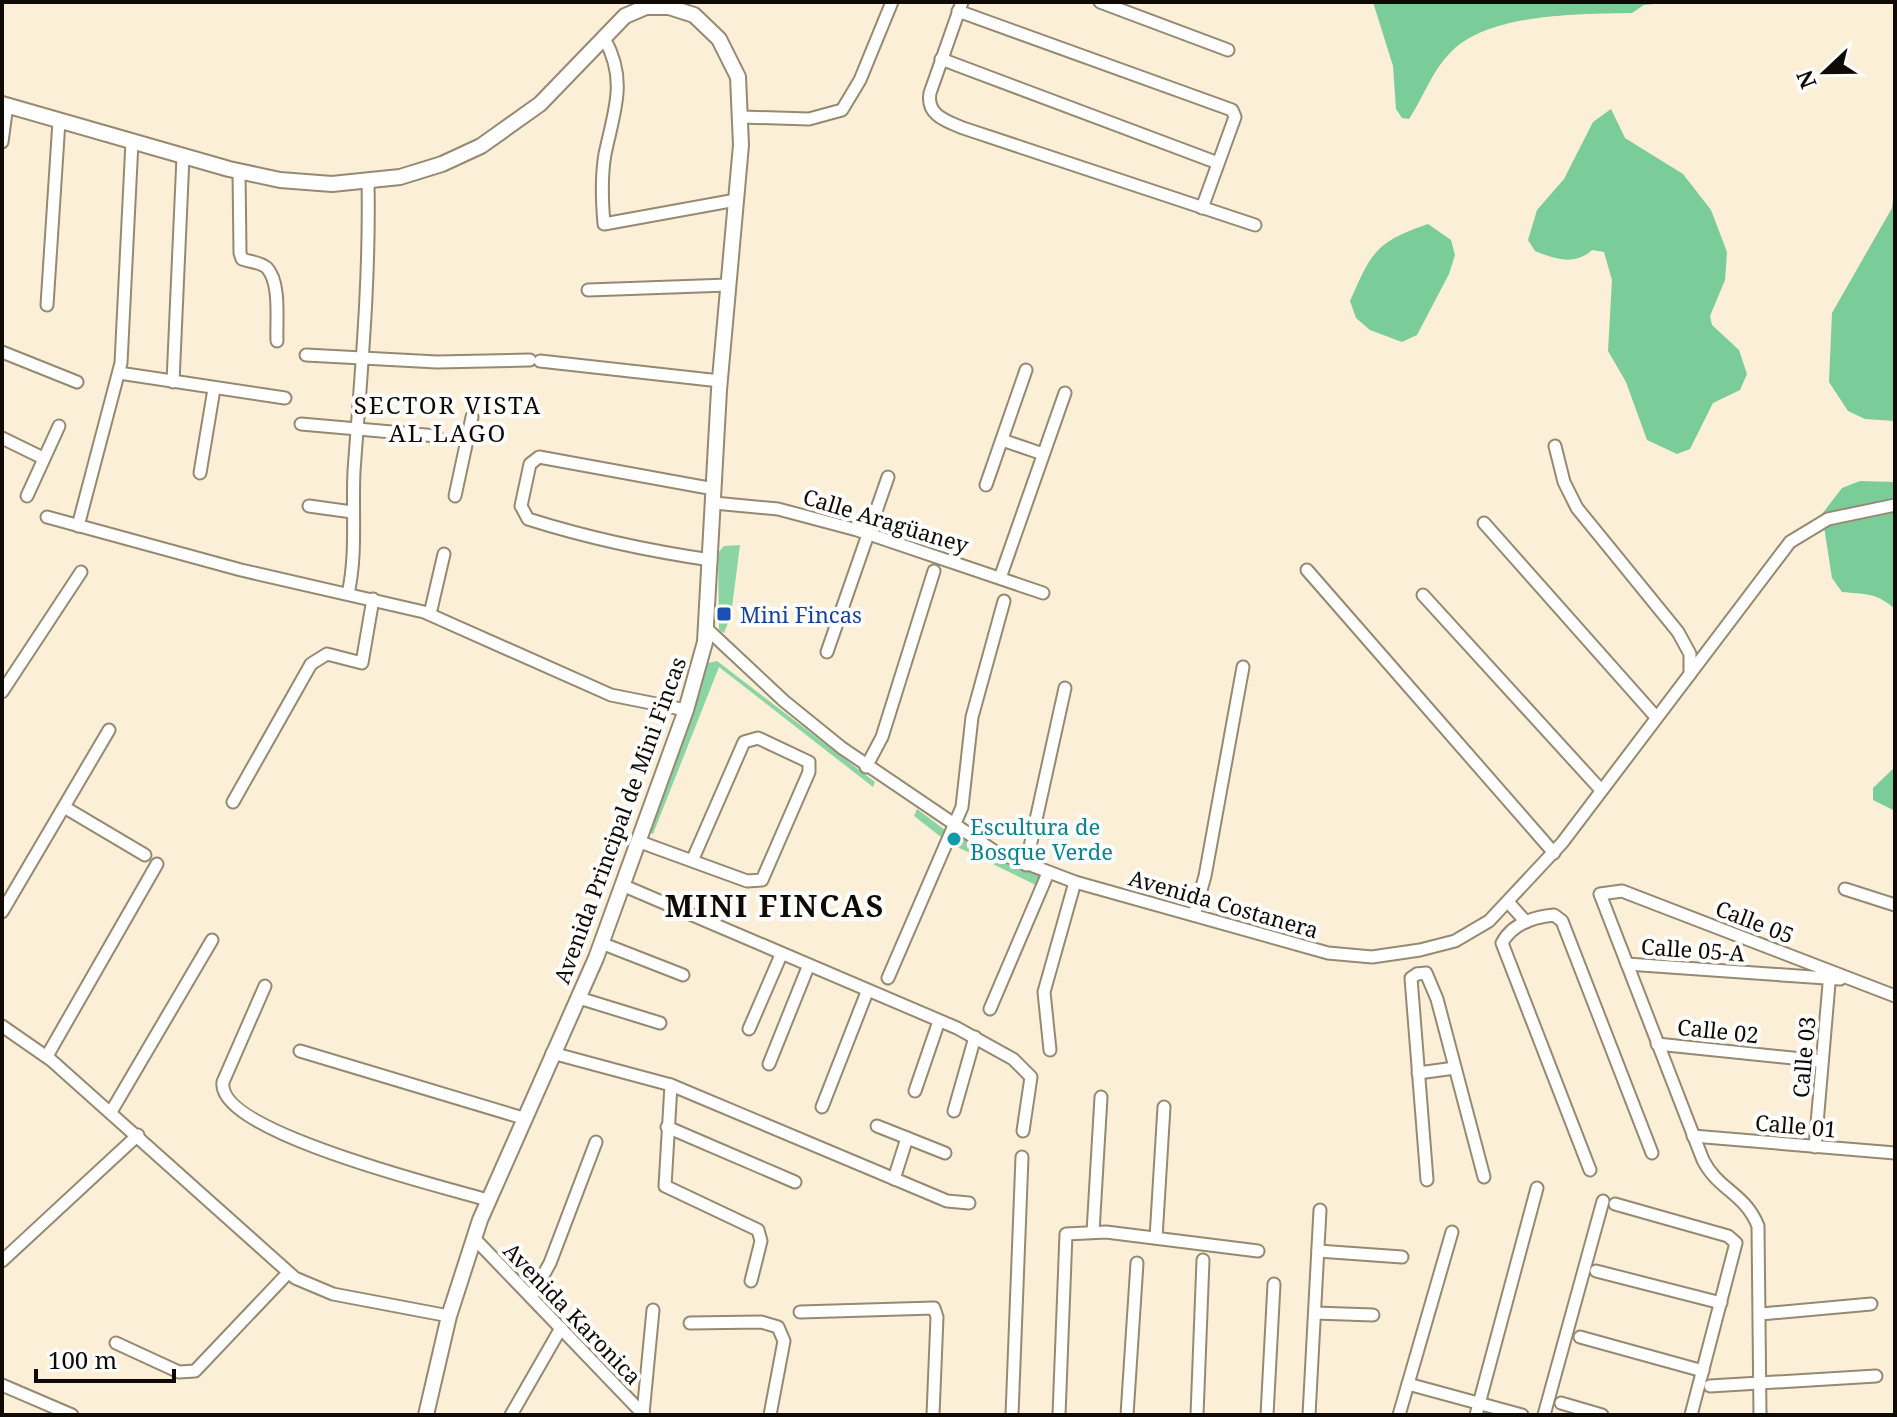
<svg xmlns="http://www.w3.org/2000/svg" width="1897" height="1417" viewBox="0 0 1897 1417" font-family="'Noto Serif',serif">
<rect width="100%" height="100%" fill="#fcefd7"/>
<g fill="#8bd5a5">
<polygon points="740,545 731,615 724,633 719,630 718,553 724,546"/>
<polygon points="717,661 875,782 873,787 719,667 653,834 647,831 708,663"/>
<polygon points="917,809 945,830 941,837 914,816"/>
<polygon points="951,833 1043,877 1040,887 947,842"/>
</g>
<g fill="#7acc98">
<path d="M1373 2H1677L1644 5 1632 13C1581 14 1490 13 1452 51 1432 70 1424 97 1409 119L1402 118 1396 109 1393 66Z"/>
<path d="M1611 109 1625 138 1683 174 1711 210 1727 252 1725 280 1710 316 1712 325 1739 350 1747 374 1740 390 1713 403 1690 449 1677 454 1647 440 1626 382 1608 351 1612 280 1604 252 1592 250C1575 266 1555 259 1535 251L1528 240 1537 210 1564 179 1593 122Z"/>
<polygon points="1895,184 1895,421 1865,419 1848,411 1829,382 1832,313 1892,208"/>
<path d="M1428 224 1451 240 1455 255 1449 274 1417 335 1402 342 1370 330 1356 318 1350 301C1372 251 1376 242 1428 224Z"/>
<path d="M1860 481 1895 482V609C1878 593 1864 594 1842 592L1832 578 1822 514 1842 488Z"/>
<polygon points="1895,767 1895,811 1873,800 1873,788"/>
</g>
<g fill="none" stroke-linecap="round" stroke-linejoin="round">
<defs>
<g id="minor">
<path d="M962 2 930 93C926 115 946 121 963 128L1255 225"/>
<polyline points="1100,2 1228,50"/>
<polyline points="958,11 1232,110 1235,117 1202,208"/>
<path d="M604 38C628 80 614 111 605 154 601 177 602 201 604 224L736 200"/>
<polyline points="941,59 1218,163"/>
<polyline points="742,117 809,119 842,110 860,80 892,2"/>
<polyline points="2,142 7,105"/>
<path d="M239 172 240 253 242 259C250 262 261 262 267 268 281 283 276 321 277 341"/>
<polyline points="588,290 728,285"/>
<polyline points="47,305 59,121"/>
<polyline points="2,352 77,382"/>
<polyline points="306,355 437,362 530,360"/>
<polyline points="540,361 720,381"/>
<polyline points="119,373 285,398"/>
<polyline points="173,382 183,157"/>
<polyline points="301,424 437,436"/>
<polyline points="2,438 43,458"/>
<polyline points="1002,440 1043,454"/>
<polyline points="1555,446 1564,482 1577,508 1678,632 1690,654 1690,674"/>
<polyline points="200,473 214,389"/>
<polyline points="986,485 1026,370"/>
<polyline points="27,496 59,426"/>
<polyline points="455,496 472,417"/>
<polyline points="714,503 778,509 857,530 1043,593"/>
<polyline points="309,506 352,512"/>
<polyline points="47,517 241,570 424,612 611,695 686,710"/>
<polyline points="1484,523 1656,717"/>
<polyline points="78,526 121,363 132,142"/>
<path d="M711 560C649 551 588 538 528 519L521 506 530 464 539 457 714 489"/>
<polyline points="1307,570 1554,853"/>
<polyline points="1000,578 1065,393"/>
<path d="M348 594C357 554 352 512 354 471 361 374 370 279 368 182"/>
<polyline points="1423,595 1601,790"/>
<polyline points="430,614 444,554"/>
<polyline points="707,629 784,701 842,748 994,851 1075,882 1328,953 1372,957 1420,950 1455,941 1489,921 1562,843 1790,542 1828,519 1895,505"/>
<polyline points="827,652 888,477"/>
<polyline points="2,692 81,572"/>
<polyline points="866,767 882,737 934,571"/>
<polyline points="233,802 311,664 327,654 362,663 373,599"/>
<polyline points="64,807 145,855"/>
<polyline points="638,841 651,846 747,881 762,880 809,772 809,762 758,738 744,742 692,861"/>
<polyline points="1026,865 1065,688"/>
<polyline points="622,885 957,1028 1013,1059 1031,1077 1023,1131"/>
<polyline points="1845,889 1895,905"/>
<polyline points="1509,903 1526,922"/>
<polyline points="2,912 109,730"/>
<polyline points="1194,915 1205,876 1243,667"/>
<polyline points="601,943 683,975"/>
<polyline points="1627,964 1840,979"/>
<polyline points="1417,974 1426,973 1437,999 1484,1177"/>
<polyline points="1417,974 1411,978 1427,1180"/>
<polyline points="888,978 962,807 972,717 1004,601"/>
<path d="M265 986 223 1082C216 1132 447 1188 488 1200"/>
<polyline points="579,998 660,1023"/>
<polyline points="990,1009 1048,873"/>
<polyline points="2,1026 51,1060 295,1278 333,1294 449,1316"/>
<polyline points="749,1029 781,955"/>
<polyline points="1657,1044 1822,1061"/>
<polyline points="1050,1050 1044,992 1075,882"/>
<polyline points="300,1051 523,1118"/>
<polyline points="552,1053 671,1085 947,1201 969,1203"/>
<polyline points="47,1056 157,864"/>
<polyline points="769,1064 808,967"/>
<polyline points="1418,1073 1455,1068"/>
<polyline points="671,1085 665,1186 758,1230 761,1241 751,1281"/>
<polyline points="915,1091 939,1021"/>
<polyline points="822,1107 867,992"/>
<polyline points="954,1111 975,1037"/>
<polyline points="111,1112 212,940"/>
<polyline points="877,1126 945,1153"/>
<polyline points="667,1127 795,1182"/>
<polyline points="1693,1136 1895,1153"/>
<polyline points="1815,1147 1830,972"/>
<path d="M1590 1170 1502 943C1512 924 1534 917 1554 915L1562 921 1652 1153"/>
<polyline points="894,1179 907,1138"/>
<polyline points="1615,1204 1728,1236 1736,1243 1691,1415"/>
<polyline points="1093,1232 1101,1097"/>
<polyline points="474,1238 644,1415"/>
<polyline points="1156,1238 1164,1107"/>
<polyline points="1318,1251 1402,1257"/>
<polyline points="2,1261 138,1135"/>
<polyline points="1596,1271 1721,1303"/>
<polyline points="531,1297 550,1263 596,1142"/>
<polyline points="800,1312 934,1308 937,1317 933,1415"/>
<polyline points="1315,1313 1373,1315"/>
<polyline points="1761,1314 1871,1304"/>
<polyline points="690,1323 761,1322 778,1327 784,1341 770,1415"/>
<polyline points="1580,1337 1703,1371"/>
<polyline points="116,1343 179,1372 195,1371 288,1273"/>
<polyline points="1408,1384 1522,1415"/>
<polyline points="2,1385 72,1415"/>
<polyline points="1710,1386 1876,1376"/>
<polyline points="1561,1403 1602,1415"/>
<polyline points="643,1414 653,1310"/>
<polyline points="511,1415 561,1328"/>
<polyline points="1012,1415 1022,1157"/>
<polyline points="1059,1415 1066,1234 1106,1232 1258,1251"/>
<polyline points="1127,1415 1137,1263"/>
<polyline points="1197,1415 1203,1260"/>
<polyline points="1267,1415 1274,1284"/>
<polyline points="1309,1415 1320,1210"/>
<polyline points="1399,1415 1452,1232"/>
<polyline points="1476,1415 1537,1188"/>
<polyline points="1544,1415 1603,1201"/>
<path d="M1760 1415 1758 1226C1745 1193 1718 1190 1703 1160L1600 894 1622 891 1895 996"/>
</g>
<polyline id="tertiary" points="2,104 229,169 280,180 332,184 400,177 442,164 481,146 540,104 625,16 646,7 669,7 694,15 719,39 738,77 741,145 719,390 705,642 686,710 596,958 480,1220 449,1316 426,1415"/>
</defs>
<use href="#minor" stroke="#958972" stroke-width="15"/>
<use href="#tertiary" stroke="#958972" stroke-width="18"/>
<use href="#minor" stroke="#fff" stroke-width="11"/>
<use href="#tertiary" stroke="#fff" stroke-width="14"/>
</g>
<rect fill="#1a4fb4" stroke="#fefefe" stroke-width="3" x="716" y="606" width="16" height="16" rx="4"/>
<circle fill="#0f9aa8" stroke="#fefefe" stroke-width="3" cx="954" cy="839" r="8"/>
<g text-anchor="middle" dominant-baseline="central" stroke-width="8" stroke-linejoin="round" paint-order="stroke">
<g font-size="22" fill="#0f0b04" stroke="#fefefe">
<text transform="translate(886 520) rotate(17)">Calle Aragüaney</text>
<text transform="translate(619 820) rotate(-70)">Avenida Principal de Mini Fincas</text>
<text transform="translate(1224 903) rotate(16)">Avenida Costanera</text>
<text transform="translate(1755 921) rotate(21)">Calle 05</text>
<text transform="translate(1693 949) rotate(4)">Calle 05-A</text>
<text transform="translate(1718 1030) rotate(6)">Calle 02</text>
<text transform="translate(1803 1057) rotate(-85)">Calle 03</text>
<text transform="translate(1796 1125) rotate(5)">Calle 01</text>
<text transform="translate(573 1313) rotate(46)">Avenida Karonica</text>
</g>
<g font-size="22" fill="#164399" stroke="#fefefe" text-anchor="start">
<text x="740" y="614">Mini Fincas</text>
</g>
<g font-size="22" fill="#0d838f" stroke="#fefefe" text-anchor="start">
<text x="970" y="826">Escultura de<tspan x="970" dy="25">Bosque Verde</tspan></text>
</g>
<g font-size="24" letter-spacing="2" fill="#0f0b04" stroke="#fefefe">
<text x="448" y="404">SECTOR VISTA<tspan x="448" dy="28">AL LAGO</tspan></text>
</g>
<g font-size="30" font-weight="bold" letter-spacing="2" fill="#0f0b04" stroke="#fefefe">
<text x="775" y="905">MINI FINCAS</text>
</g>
</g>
<rect width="1897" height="1417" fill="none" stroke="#0f0b04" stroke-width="8"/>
<g transform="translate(1825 72) rotate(248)" stroke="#fefefe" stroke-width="6" paint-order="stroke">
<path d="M0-6L14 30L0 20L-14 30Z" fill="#0f0b04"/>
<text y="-12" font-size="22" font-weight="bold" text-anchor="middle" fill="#0f0b04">N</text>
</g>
<path d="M36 1369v12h138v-12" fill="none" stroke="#0f0b04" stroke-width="4"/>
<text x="48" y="1369" font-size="24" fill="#0f0b04" stroke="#fefefe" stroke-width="6" paint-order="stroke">100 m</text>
</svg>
